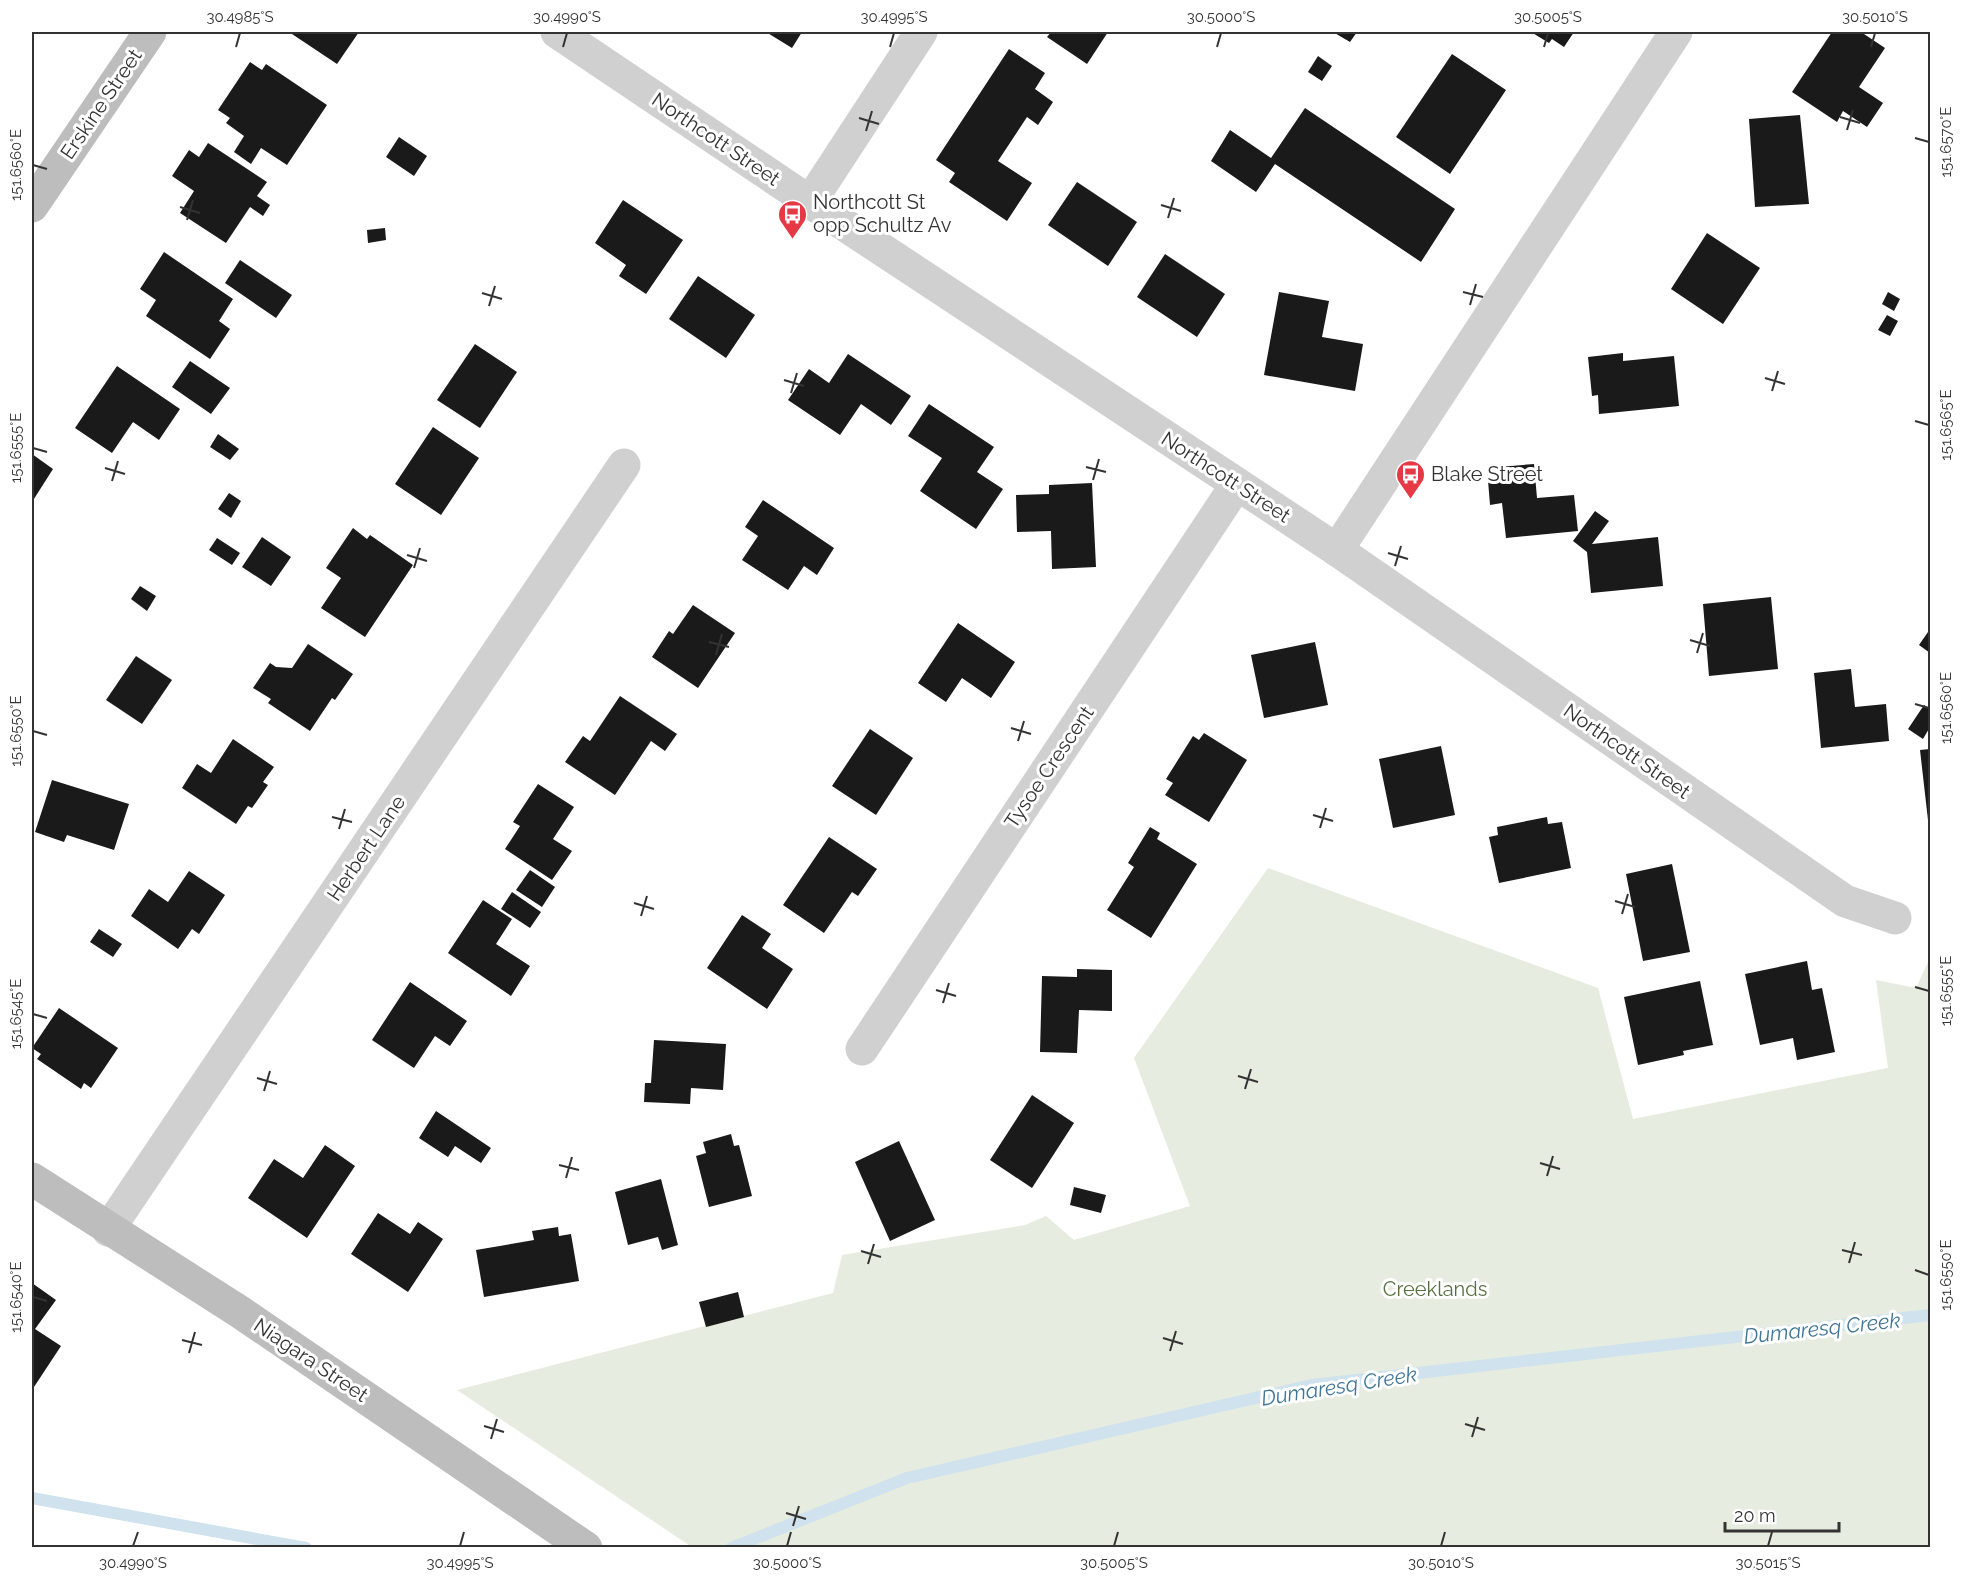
<svg xmlns="http://www.w3.org/2000/svg" width="1962" height="1579" viewBox="0 0 1962 1579" font-family="Raleway,sans-serif">
<rect width="100%" height="100%" fill="#fff"/>
<polygon fill="#e6ecdf" points="1268,868 1598,988 1633,1119 1888,1068 1876,980 1916,988 1930,958 1930,1547 692,1547 457,1390 833,1293 842,1255 1025,1225 1046,1216 1074,1240 1190,1206 1134,1058"/>
<g fill="none" stroke-linecap="round" stroke-linejoin="round">
<g stroke="#cfe2ee" stroke-width="12">
<polyline points="32,1498 306,1548"/>
<polyline points="731,1548 907,1478 1312,1385 1930,1315"/>
</g>
</g>
<g fill="#1a1a1a">
<polygon points="289,32 359,32 337,64"/>
<polygon points="766,32 802,32 792,48"/>
<polygon points="1051,32 1108,32 1087,64 1047,37"/>
<polygon points="1333,32 1357,32 1350,42"/>
<polygon points="1531,32 1574,32 1564,47 1552,39 1549,43"/>
<polygon points="1832,32 1861,32 1885,48 1859,87 1883,103 1867,127 1843,111 1837,122 1792,92"/>
<polygon points="1009,49 1045,73 1035,89 1053,102 1038,125 1027,117 998,161 1032,183 1007,221 949,182 955,173 936,160"/>
<polygon points="1452,54 1506,90 1450,174 1396,137"/>
<polygon points="1318,56 1332,66 1322,81 1308,72"/>
<polygon points="250,62 262,70 266,64 327,105 287,165 261,148 251,164 234,152 244,136 226,123 230,118 218,110"/>
<polygon points="1305,108 1455,209 1421,262 1275,164 1256,192 1211,161 1230,130 1271,158"/>
<polygon points="1800,115 1809,204 1755,207 1749,119"/>
<polygon points="399,137 427,156 414,176 386,157"/>
<polygon points="208,143 267,182 257,196 270,205 263,216 250,207 226,243 180,213 194,191 172,176 189,150 199,157"/>
<polygon points="1077,182 1137,222 1108,266 1048,225"/>
<polygon points="623,200 683,240 646,294 619,276 626,265 595,243"/>
<polygon points="385,228 386,240 368,243 367,230"/>
<polygon points="1707,233 1760,268 1723,324 1671,289"/>
<polygon points="164,252 233,299 219,321 230,329 210,359 146,316 156,300 140,289"/>
<polygon points="1165,254 1225,294 1197,337 1137,297"/>
<polygon points="240,260 292,295 276,318 225,283"/>
<polygon points="698,276 755,315 726,358 669,319"/>
<polygon points="1279,292 1329,301 1322,337 1363,344 1355,391 1264,375"/>
<polygon points="1888,292 1900,299 1894,311 1882,304"/>
<polygon points="1887,315 1898,321 1890,336 1878,330"/>
<polygon points="475,344 517,372 480,428 437,400"/>
<polygon points="1623,353 1623,361 1674,356 1679,406 1599,414 1598,395 1592,396 1588,357"/>
<polygon points="848,354 911,396 891,425 861,404 840,435 788,400 809,369 829,383"/>
<polygon points="190,361 230,388 211,414 172,387"/>
<polygon points="117,366 180,409 159,440 133,422 112,453 75,428"/>
<polygon points="929,404 994,447 977,472 1003,489 976,529 920,491 942,458 908,436"/>
<polygon points="433,427 479,458 441,515 395,484"/>
<polygon points="218,434 239,449 230,460 210,447"/>
<polygon points="32,454 53,469 32,502"/>
<polygon points="1534,464 1537,498 1574,495 1578,531 1506,538 1502,503 1490,505 1487,468"/>
<polygon points="1092,483 1096,567 1052,569 1051,531 1017,532 1016,495 1049,494 1049,485"/>
<polygon points="229,493 241,501 231,518 218,509"/>
<polygon points="763,500 834,548 817,575 804,566 788,590 742,560 758,536 745,527"/>
<polygon points="1595,511 1609,521 1592,544 1658,537 1663,586 1591,593 1587,552 1573,541"/>
<polygon points="353,528 367,539 370,535 413,565 365,637 321,608 341,578 326,568"/>
<polygon points="262,537 291,557 271,586 242,567"/>
<polygon points="217,538 240,553 232,565 209,550"/>
<polygon points="140,586 156,596 147,611 131,599"/>
<polygon points="1771,597 1778,669 1709,676 1703,604"/>
<polygon points="693,605 735,633 698,688 652,657 669,631 673,634"/>
<polygon points="958,623 1015,662 991,698 962,678 946,702 918,683"/>
<polygon points="1928,632 1930,634 1930,653 1919,645"/>
<polygon points="1315,642 1328,705 1264,718 1251,655"/>
<polygon points="308,644 353,674 335,700 332,698 310,731 268,703 271,699 253,688 270,663 276,667 292,668"/>
<polygon points="136,656 172,680 142,724 106,700"/>
<polygon points="1851,669 1855,707 1886,704 1889,741 1821,748 1814,673"/>
<polygon points="620,696 677,734 665,751 651,741 615,795 565,762 583,736 590,741"/>
<polygon points="1924,705 1930,709 1930,727 1923,739 1908,729"/>
<polygon points="870,729 913,758 876,815 832,786"/>
<polygon points="1204,733 1247,760 1209,822 1165,795 1173,783 1166,779 1193,736 1199,740"/>
<polygon points="233,739 274,767 263,782 268,785 252,808 248,806 236,824 182,788 197,764 211,773"/>
<polygon points="1441,746 1455,815 1393,828 1379,759"/>
<polygon points="1930,749 1930,820 1928,820 1920,750"/>
<polygon points="52,780 129,804 114,850 67,835 64,842 35,832"/>
<polygon points="538,784 574,807 553,839 572,851 552,880 505,849 520,826 513,822"/>
<polygon points="1547,817 1548,824 1562,822 1571,868 1499,883 1489,837 1498,835 1497,827"/>
<polygon points="1150,827 1160,833 1157,839 1197,864 1151,938 1107,910 1134,867 1128,863"/>
<polygon points="829,837 877,869 858,896 852,892 824,933 783,905"/>
<polygon points="1672,864 1690,952 1643,961 1626,874"/>
<polygon points="530,870 555,887 542,907 516,890"/>
<polygon points="189,871 225,895 199,934 192,929 178,949 131,916 149,889 168,902"/>
<polygon points="512,892 541,912 530,928 501,909"/>
<polygon points="483,900 512,919 496,944 530,966 511,996 448,953"/>
<polygon points="742,915 771,934 762,948 793,969 767,1009 707,968"/>
<polygon points="99,929 122,944 113,957 90,942"/>
<polygon points="1807,961 1812,990 1822,988 1835,1052 1797,1060 1793,1038 1760,1045 1745,974"/>
<polygon points="1077,969 1112,970 1112,1011 1079,1010 1077,1053 1040,1052 1042,976 1077,977"/>
<polygon points="1700,981 1713,1045 1683,1051 1684,1055 1638,1065 1624,997"/>
<polygon points="410,982 467,1021 450,1046 435,1036 414,1068 372,1040"/>
<polygon points="59,1008 118,1048 91,1088 84,1083 81,1089 37,1059 41,1054 32,1048"/>
<polygon points="654,1040 726,1044 723,1090 691,1088 690,1104 644,1102 645,1083 651,1083"/>
<polygon points="1032,1095 1074,1123 1032,1188 990,1160"/>
<polygon points="436,1111 491,1148 481,1163 455,1146 448,1157 419,1138"/>
<polygon points="731,1134 734,1146 739,1145 752,1196 709,1207 696,1156 706,1153 703,1142"/>
<polygon points="899,1141 935,1220 890,1241 855,1162"/>
<polygon points="325,1145 355,1166 307,1238 248,1198 274,1159 303,1178"/>
<polygon points="661,1179 678,1245 662,1250 658,1237 628,1245 615,1192"/>
<polygon points="1074,1187 1106,1195 1101,1213 1070,1205"/>
<polygon points="378,1213 410,1234 418,1222 443,1239 408,1292 351,1254"/>
<polygon points="558,1227 559,1236 571,1234 579,1281 484,1297 476,1250 534,1240 532,1231"/>
<polygon points="32,1283 56,1300 35,1329 61,1346 32,1390"/>
<polygon points="738,1292 744,1317 706,1327 699,1302"/>
</g>
<g fill="none" stroke-linecap="round" stroke-linejoin="round">
<g stroke="#d0d0d0" stroke-width="33">
<polyline points="557,32 810,202 1337,550 1845,901 1895,918"/>
<polyline points="810,202 921,32"/>
<polyline points="1337,550 1676,32"/>
<polyline points="862,1049 1237,484"/>
<polyline points="108,1230 624,465"/>
</g>
<g stroke="#bdbdbd" stroke-width="33">
<polyline points="32,206 150,32"/>
<polyline points="32,1179 240,1312 586,1548"/>
</g>
</g>
<path fill="none" stroke="#333" stroke-width="2" d="M236 47 240 33M563 47 567 33M890 47 894 33M1217 47 1221 33M1544 47 1548 33M1871 47 1875 33M1840 117 1860 123M859 118 879 124M1847 130 1853 110M866 131 872 111M1915 138 1929 142M33 165 47 169M1161 205 1181 211M180 207 200 213M1168 218 1174 198M187 220 193 200M1463 292 1483 297M482 293 502 299M1470 305 1476 284M489 306 495 286M1765 378 1785 384M784 380 804 386M1772 391 1778 371M791 393 797 373M1915 421 1929 425M33 448 47 452M1086 467 1106 472M105 468 125 474M1093 480 1099 459M112 481 118 461M1388 553 1408 559M407 555 427 561M1395 566 1401 546M414 568 420 548M1690 640 1710 646M709 642 729 647M1697 653 1703 633M716 655 722 634M1915 704 1929 708M1011 728 1031 734M33 731 47 735M1018 741 1024 721M1313 815 1333 821M332 817 352 822M1320 828 1326 808M339 829 345 809M1615 901 1635 907M634 903 654 909M1622 914 1628 894M641 916 647 896M1915 987 1929 991M936 990 956 996M943 1003 949 983M33 1014 47 1018M1238 1076 1258 1082M257 1078 277 1084M1245 1089 1251 1069M264 1091 270 1071M1540 1163 1560 1169M559 1165 579 1170M1547 1176 1553 1156M566 1178 572 1157M1842 1250 1862 1255M861 1251 881 1257M1849 1263 1855 1242M868 1264 874 1244M1915 1270 1929 1275M33 1297 47 1301M1163 1338 1183 1344M182 1340 202 1345M1170 1351 1176 1331M189 1353 195 1332M1465 1424 1485 1430M484 1426 504 1432M1472 1437 1478 1417M491 1439 497 1419M786 1513 806 1519M793 1526 799 1506M133 1546 138 1532M460 1546 464 1532M787 1546 791 1532M1114 1546 1118 1532M1441 1546 1445 1532M1768 1546 1772 1532"/>
<defs>
<symbol id="bus-pin" viewBox="-11 -11 22 30"><path d="M0 17L-7.5 6A9.5 9.5 0 1 1 7.5 6Z" fill="#e63946" stroke="#fff"/><path d="M-5-6H5V4H4V6H2V4H-2V6H-4V4H-5ZM-3.5-4V0h7V-4ZM-3.5 1.2v1.5H-2V1.2ZM2 1.2v1.5H3.5V1.2Z" fill="#fff"/></symbol>
</defs>
<g fill-rule="evenodd">
<use href="#bus-pin" x="776" y="198" width="33" height="45"/>
<use href="#bus-pin" x="1394" y="458" width="33" height="45"/>
</g>
<g text-anchor="middle" dominant-baseline="central" stroke-width="6" stroke-linejoin="round" paint-order="stroke">
<g font-size="20" fill="#333" stroke="#fff">
<text transform="translate(101 104) rotate(-56)">Erskine Street</text>
<text transform="translate(716 139) rotate(34)">Northcott Street</text>
<text transform="translate(1226 477) rotate(33)">Northcott Street</text>
<text transform="translate(1627 751) rotate(35)">Northcott Street</text>
<text transform="translate(1049 767) rotate(-56)">Tysoe Crescent</text>
<text transform="translate(366 848) rotate(-56)">Herbert Lane</text>
<text transform="translate(311 1360) rotate(34)">Niagara Street</text>
</g>
<g font-size="20" fill="#333" stroke="#fff" text-anchor="start">
<text x="813" y="202">Northcott St<tspan x="813" dy="23">opp Schultz Av</tspan></text>
<text x="1431" y="474">Blake Street</text>
</g>
<g font-size="20" fill="#56703f" stroke="#fff">
<text x="1435" y="1289">Creeklands</text>
</g>
<g font-size="21" font-style="italic" fill="#3f7597" stroke="#fff">
<text transform="translate(1822 1328) rotate(-6)">Dumaresq Creek</text>
<text transform="translate(1339 1386) rotate(-9)">Dumaresq Creek</text>
</g>
</g>
<rect width="1962" height="1579" fill="none" stroke="#ffffff" stroke-width="66"/>
<path d="M1725 1522v9h114v-9" fill="none" stroke="#333333" stroke-width="3"/>
<text x="1734" y="1522" font-size="18" fill="#333333" stroke="#ffffff" stroke-width="4.5" paint-order="stroke">20 m</text>
<rect x="33" y="33" width="1896" height="1513" fill="none" stroke="#333" stroke-width="2"/>
<g font-size="15" text-anchor="middle" fill="#333">
<text x="240" y="22">30.4985°S</text>
<text x="567" y="22">30.4990°S</text>
<text x="894" y="22">30.4995°S</text>
<text x="1221" y="22">30.5000°S</text>
<text x="1548" y="22">30.5005°S</text>
<text x="1875" y="22">30.5010°S</text>
<text transform="translate(1946 142) rotate(-90)" y="5">151.6570°E</text>
<text transform="translate(16 165) rotate(-90)" y="5">151.6560°E</text>
<text transform="translate(1946 425) rotate(-90)" y="5">151.6565°E</text>
<text transform="translate(16 448) rotate(-90)" y="5">151.6555°E</text>
<text transform="translate(1946 708) rotate(-90)" y="5">151.6560°E</text>
<text transform="translate(16 731) rotate(-90)" y="5">151.6550°E</text>
<text transform="translate(1946 991) rotate(-90)" y="5">151.6555°E</text>
<text transform="translate(16 1014) rotate(-90)" y="5">151.6545°E</text>
<text transform="translate(1946 1275) rotate(-90)" y="5">151.6550°E</text>
<text transform="translate(16 1297) rotate(-90)" y="5">151.6540°E</text>
<text x="133" y="1568">30.4990°S</text>
<text x="460" y="1568">30.4995°S</text>
<text x="787" y="1568">30.5000°S</text>
<text x="1114" y="1568">30.5005°S</text>
<text x="1441" y="1568">30.5010°S</text>
<text x="1768" y="1568">30.5015°S</text>
</g>
</svg>
